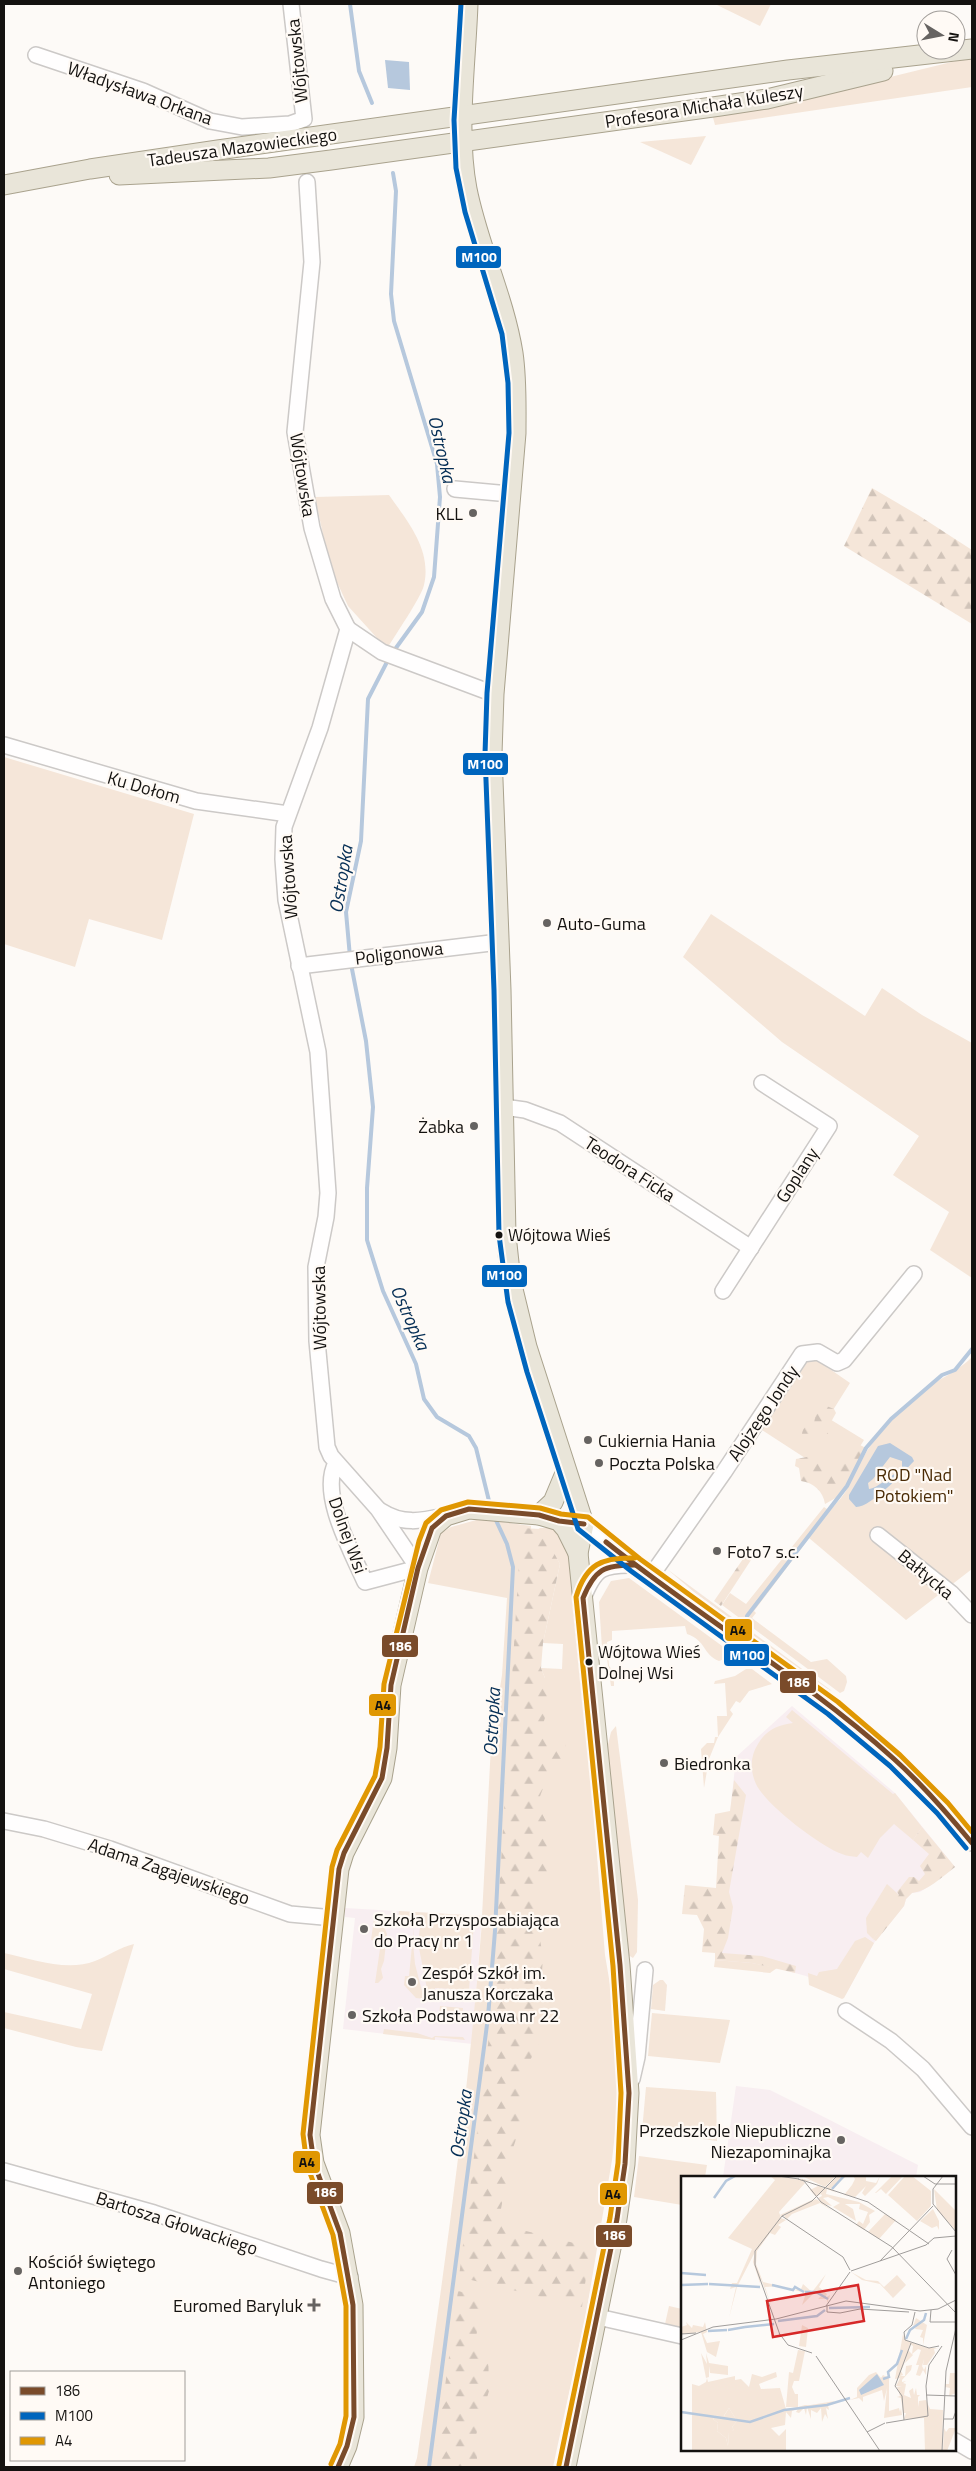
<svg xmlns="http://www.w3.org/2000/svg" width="976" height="2471" viewBox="0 0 976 2471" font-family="'Titillium Web',sans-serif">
<defs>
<pattern id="forest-firs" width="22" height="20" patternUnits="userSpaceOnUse" patternTransform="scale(1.25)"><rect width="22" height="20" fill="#f5e6d9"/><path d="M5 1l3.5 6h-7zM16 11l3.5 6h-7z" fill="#d1c4b9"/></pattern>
</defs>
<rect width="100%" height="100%" fill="#fdfaf7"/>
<g fill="#f8eef1">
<polygon points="792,1706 895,1793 955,1867 928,1887 920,1892 912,1893 906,1899 904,1906 874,1943 846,1994 806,1976 769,1966 715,1960 736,1757"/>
<polygon points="345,1908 482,1916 472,2044 343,2029 355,1918 345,1917"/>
<polygon points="736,2086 770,2090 818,2114 918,2165 916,2177 723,2177"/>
</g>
<g fill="#f5e6d9">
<polygon points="715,4 771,4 760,26"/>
<polygon points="972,57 972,87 715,125 712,114 784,103"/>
<polygon points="706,136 691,165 640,142"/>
<path d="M389 495C408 522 432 550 424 585 421 598 395 635 387 649L348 606 330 567 315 497Z"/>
<polygon points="4,757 194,814 162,940 89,919 75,967 4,944"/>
<polygon points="711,914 865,1016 882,988 922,1015 972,1043 972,1278 930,1250 949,1212 893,1175 919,1136 782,1042 683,957"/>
<polygon points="811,1356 850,1383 828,1418 864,1440 839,1480 762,1430"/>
<path d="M972 1357V1569L906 1620 809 1538 754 1611 756 1613 752 1618 811 1662 827 1659 846 1676 847 1682 844 1691 840 1693 722 1605 730 1593 746 1604 824 1507 830 1511C835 1504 843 1497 847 1489 855 1475 861 1459 871 1445 883 1428 900 1411 916 1397 933 1380 953 1376 972 1357Z"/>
<path d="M480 1519 531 1526 524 1676 545 1678 541 1668 562 1669 563 1644 543 1643 560 1564 539 1528H536H555L568 1544 583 1682 605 1955 616 2020 621 2080 612 2160 586 2314 553 2467H414L417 2458C443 2280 468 2102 482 1922H474L469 1990 435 1988 434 1999H429L418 1943 421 1920 398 1918 399 1911 482 1916 491 1745 502 1675 507 1598 428 1583 441 1533 451 1527Z"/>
<polygon points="667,1569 832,1691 821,1686 694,1592"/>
<path d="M629 1578 729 1651 727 1658 719 1661C703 1655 706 1640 687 1634L685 1626 612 1631V1640L607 1642 609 1666 614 1672V1686H611L606 1652 602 1648 599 1602 611 1581Z"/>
<polygon points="746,1669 752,1669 772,1684 749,1691 740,1703 736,1701 730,1710 733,1714 718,1737 709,1759 704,1788 701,1749 707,1743 714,1743 715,1737 718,1737 717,1716 727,1716 725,1683 714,1684 715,1681 735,1676"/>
<path d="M792 1710 893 1794 895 1793 922 1827 913 1840 894 1824 880 1838 868 1858 861 1852 857 1857C852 1856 846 1856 842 1854 820 1846 766 1805 756 1784 750 1771 750 1756 758 1744 766 1730 778 1725 793 1723L786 1717Z"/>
<polygon points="616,1726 638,1900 637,1952 633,1958 625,1953 605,1757 611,1732"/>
<polygon points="887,1884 899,1895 896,1910 873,1939 867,1933 866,1918"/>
<polygon points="374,1919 383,1924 387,1934 384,1961 381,1969 383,1978 378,1983 375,1983 381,1942 371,1940"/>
<polygon points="414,1925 413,1943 415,1964 424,1999 416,1998 404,1985 405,1976 409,1976"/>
<polygon points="865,1937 874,1943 844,1998 842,1999 809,1985 808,1973 817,1976 819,1972 837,1969 855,1941"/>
<path d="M134 1944 102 2051 76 2047 4 2028V2012L81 2029 92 1994 4 1969V1953C32 1959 67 1972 95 1961 108 1956 120 1947 134 1944Z"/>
<polygon points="715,1960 752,1963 777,1968 770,1973 714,1967"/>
<polygon points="660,1980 663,1980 667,1985 665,2011 651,2009 653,1985"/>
<polygon points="440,2006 463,2008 462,2019 439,2017"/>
<polygon points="652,2013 730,2020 720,2063 648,2056"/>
<polygon points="384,2029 417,2033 432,2038 435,2036 463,2037 465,2040 435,2037 435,2040 383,2034"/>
<polygon points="646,2087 716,2092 717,2141 642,2131"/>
<polygon points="639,2156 707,2165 705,2177 682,2177 682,2205 634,2197"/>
<polygon points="669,2306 682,2309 681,2327 665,2324"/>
</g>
<g fill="url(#forest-firs)">
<polygon points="872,488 918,515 972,550 972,624 844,546"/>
<path d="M824 1405 834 1409 836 1413 826 1431 829 1435 824 1440 818 1437 815 1440 802 1445C801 1435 801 1425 814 1423L816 1412Z"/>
<path d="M854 1442 866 1448 841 1495 825 1504C823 1491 814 1483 801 1481L799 1468 795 1466 796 1459 812 1456 828 1467 844 1457Z"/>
<polygon points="521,1528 541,1529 560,1564 543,1643 541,1668 552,1696 543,1724 550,1733 566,1742 564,1760 547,1778 537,1804 548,1825 547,1878 537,1894 538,1928 543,1957 541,1985 533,2014 538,2023 539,2043 523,2074 521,2094 524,2116 513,2148 498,2224 590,2247 582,2307 459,2277 492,2012"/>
<polygon points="745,1556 751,1560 721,1606 714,1601"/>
<polygon points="734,1780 746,1795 729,1892 733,1907 728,1938 722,1953 762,1956 796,1966 795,1973 752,1963 715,1960 715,1953 702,1952 704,1929 697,1915 682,1914 685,1885 716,1888 719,1836 713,1835 715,1814 730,1811"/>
<path d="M922 1827 955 1867C942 1877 928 1891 912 1893L906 1899 904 1906 876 1941 873 1939 895 1910 894 1902 899 1895 897 1892 909 1877H914L919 1881 925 1874 920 1866 929 1854 913 1840Z"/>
<polygon points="458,2291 482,2297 475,2345 488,2348 489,2391 476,2435 477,2459 475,2467 434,2467"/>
</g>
<g fill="#b6c8dd" fill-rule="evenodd">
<polygon points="385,60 409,62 410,90 388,88"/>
<path d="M890 1443 912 1457 914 1461C904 1472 870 1508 856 1507L849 1499V1495L878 1446ZM890 1457 902 1461V1467C896 1473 876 1489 869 1489L868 1483 873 1479Z"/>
</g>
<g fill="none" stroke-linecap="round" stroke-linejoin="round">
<g stroke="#b6c8dd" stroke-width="4">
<polyline points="350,4 359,71 372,103"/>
<polyline points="393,173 396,191 391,294 394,321 437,464 440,497 434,577 422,612 393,652"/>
<polyline points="350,957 346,912 361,841 368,699 389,658"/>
<polyline points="351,964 366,1041 373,1107 367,1188 367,1240 383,1291 416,1364 424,1399 437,1417 469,1436 476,1448 490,1505"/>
<polyline points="747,1616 847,1486 866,1448 891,1419 942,1375 955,1370 972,1349"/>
<polyline points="429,2467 488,2017 495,1931 513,1567 507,1544 494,1516"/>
</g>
<defs>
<g id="minor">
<polyline points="36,55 143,91 210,121 242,127 290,124 304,119 291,4"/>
<path d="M307 182 312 262 295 432 312 528 333 599 348 629 320 728 284 827 283 859 286 900 318 1052 324 1136 328 1193 326 1217 316 1267 317 1341 327 1447 331 1456 378 1509 418 1568 365 1582C352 1552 319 1494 336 1463"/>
<polyline points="455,489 510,494"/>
<polyline points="348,629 382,652 494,694"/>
<polyline points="4,745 196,801 288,814"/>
<polyline points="299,966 499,942"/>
<polyline points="503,1107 525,1110 560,1123 751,1248"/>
<polyline points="723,1291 829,1126 762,1083"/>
<path d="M381 1511C403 1525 421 1521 445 1516"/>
<path d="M576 1523 584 1524C685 1605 799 1672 895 1760 923 1785 948 1814 972 1843"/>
<polyline points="878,1535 951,1593 972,1615"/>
<polyline points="651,1576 724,1472 802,1354 818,1352 837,1363 844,1360 914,1274"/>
<path d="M583 1598C595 1568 602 1564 635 1565"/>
<polyline points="4,1821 44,1829 110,1849 290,1914 334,1918"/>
<polyline points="846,2011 891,2041 923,2069 972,2127"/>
<polyline points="632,2079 637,2057 645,1970"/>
<polyline points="4,2171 154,2213 321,2269 350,2277"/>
<polyline points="598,2317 682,2336"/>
<polyline points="955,2441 972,2451"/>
</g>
<g id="major">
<path d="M468 4C466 63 456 131 467 189 478 245 504 297 513 353 517 380 516 406 516 433L494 694 492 754 501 990 506 1235 511 1281 527 1347 584 1524 578 1553 620 1965 629 2093 625 2164 617 2219 566 2467"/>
<polyline points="119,175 269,168 331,160 720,106 767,99 883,71"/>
<polyline points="4,185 90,169 218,150 788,70 972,49"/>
<polyline points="539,1515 553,1502 566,1471"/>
<polyline points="338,2467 347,2446 354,2417 353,2305 340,2233 314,2163 310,2135 339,1869 344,1853 382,1778 387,1748 391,1685 418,1568 432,1528 446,1516 469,1509 539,1515 559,1521 566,1529 578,1553"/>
</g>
</defs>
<use href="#minor" stroke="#ccc9c7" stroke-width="18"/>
<use href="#major" stroke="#a9a28d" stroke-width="21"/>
<use href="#minor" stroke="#fffefe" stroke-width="15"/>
<use href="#major" stroke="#e9e5d9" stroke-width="19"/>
<defs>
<g id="bus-1">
<path d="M606 1542C700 1617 805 1679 894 1759 923 1785 948 1814 972 1843"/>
<polyline points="338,2467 347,2446 354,2417 353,2305 340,2233 314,2163 310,2135 339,1869 344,1853 382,1778 387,1748 391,1685 418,1568 432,1528 446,1516 469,1509 539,1515 559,1521 584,1524"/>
<path d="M566 2467 617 2219 625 2164 629 2093 620 1965 583 1598C595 1569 604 1565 635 1565"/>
</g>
<polyline id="bus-2" points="461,4 454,120 456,168 465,212 502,334 508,383 509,433 487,693 485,754 494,990 499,1235 508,1302 527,1372 578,1529 631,1571 828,1714 890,1766 937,1813 966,1848"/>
<g id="bus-3">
<polyline points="331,2464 340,2444 346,2416 346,2306 333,2235 307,2165 303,2134 332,1867 337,1850 375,1776 380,1747 384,1684 419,1541 426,1523 441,1510 468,1502 540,1508 561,1514 588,1517 640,1559 838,1702 900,1755 948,1803 972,1832"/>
<path d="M559 2465 610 2218 618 2163 621 2093 613 1966 576 1597C586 1564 602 1557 635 1558"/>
</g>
</defs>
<use href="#bus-1" stroke="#fffaf5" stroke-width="9"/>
<use href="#bus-2" stroke="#fffaf5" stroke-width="9"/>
<use href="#bus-3" stroke="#fffaf5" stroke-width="9"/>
<use href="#bus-1" stroke="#7a4b2a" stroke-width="5"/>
<use href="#bus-2" stroke="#0065bd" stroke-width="5"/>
<use href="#bus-3" stroke="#e09702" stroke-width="5"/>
</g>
<g fill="#666361" stroke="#fffaf5" stroke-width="2">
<circle cx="473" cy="513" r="5"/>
<circle cx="547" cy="923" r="5"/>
<circle cx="474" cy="1126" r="5"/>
<circle cx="588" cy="1440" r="5"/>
<circle cx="599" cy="1463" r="5"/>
<circle cx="717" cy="1551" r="5"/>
<circle cx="664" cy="1763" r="5"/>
<circle cx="364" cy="1929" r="5"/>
<circle cx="412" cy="1982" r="5"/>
<circle cx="352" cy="2015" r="5"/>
<circle cx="841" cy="2140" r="5"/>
<circle cx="18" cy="2271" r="5"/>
<path d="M311.5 2297.5h5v5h5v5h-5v5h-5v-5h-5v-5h5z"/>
</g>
<g fill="#141210" stroke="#fffaf5" stroke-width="2">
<circle cx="499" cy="1235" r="4.5"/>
<circle cx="589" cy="1662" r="4.5"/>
</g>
<g text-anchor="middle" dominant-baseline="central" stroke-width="4.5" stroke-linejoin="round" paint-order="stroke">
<g font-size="17" fill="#141210" stroke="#fffaf5" text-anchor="start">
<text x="508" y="1235">Wójtowa Wieś</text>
<text x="598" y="1652">Wójtowa Wieś<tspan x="598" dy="21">Dolnej Wsi</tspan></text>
</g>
<g font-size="18" fill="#141210" stroke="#fffaf5">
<text transform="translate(297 61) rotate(-96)">Wójtowska</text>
<text transform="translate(140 93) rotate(20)">Władysława Orkana</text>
<text transform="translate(704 106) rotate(-9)">Profesora Michała Kuleszy</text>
<text transform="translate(242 147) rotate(-8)">Tadeusza Mazowieckiego</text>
<text transform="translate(303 475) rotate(81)">Wójtowska</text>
<text transform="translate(144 787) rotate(16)">Ku Dołom</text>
<text transform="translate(288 877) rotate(-94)">Wójtowska</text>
<text transform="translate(399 953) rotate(-7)">Poligonowa</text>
<text transform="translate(630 1169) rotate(33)">Teodora Ficka</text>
<text transform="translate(797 1175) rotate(-57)">Goplany</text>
<text transform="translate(319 1308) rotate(-91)">Wójtowska</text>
<text transform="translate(763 1413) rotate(-56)">Alojzego Jondy</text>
<text transform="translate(348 1535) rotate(70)">Dolnej Wsi</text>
<text transform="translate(926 1574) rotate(40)">Bałtycka</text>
<text transform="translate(169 1871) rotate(19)">Adama Zagajewskiego</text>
<text transform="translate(177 2223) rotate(18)">Bartosza Głowackiego</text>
</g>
<g font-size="18" fill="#141210" stroke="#fffaf5" text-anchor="start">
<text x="463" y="513" text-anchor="end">KLL</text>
<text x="557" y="923">Auto-Guma</text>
<text x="464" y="1126" text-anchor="end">Żabka</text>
<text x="598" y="1440">Cukiernia Hania</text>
<text x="609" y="1463">Poczta Polska</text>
<text x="727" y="1551">Foto7 s.c.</text>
<text x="674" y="1763">Biedronka</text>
<text x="374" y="1919">Szkoła Przysposabiająca<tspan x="374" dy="21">do Pracy nr 1</tspan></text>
<text x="422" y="1972">Zespół Szkół im.<tspan x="422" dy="21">Janusza Korczaka</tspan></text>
<text x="362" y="2015">Szkoła Podstawowa nr 22</text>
<text x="831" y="2130" text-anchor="end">Przedszkole Niepubliczne<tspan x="831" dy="21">Niezapominajka</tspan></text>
<text x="28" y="2261">Kościół świętego<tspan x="28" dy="21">Antoniego</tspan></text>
<text x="303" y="2305" text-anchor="end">Euromed Baryluk</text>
</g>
<g font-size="18" fill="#4a2b06" stroke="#fffaf5">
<text x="914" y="1474">ROD "Nad<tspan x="914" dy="21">Potokiem"</tspan></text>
</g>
<g font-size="19" font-style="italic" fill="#052e55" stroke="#fffaf5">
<text transform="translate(443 449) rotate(77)">Ostropka</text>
<text transform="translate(340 879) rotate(-81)">Ostropka</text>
<text transform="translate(411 1317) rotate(66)">Ostropka</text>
<text transform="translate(491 1722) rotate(-87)">Ostropka</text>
<text transform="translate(460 2124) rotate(-82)">Ostropka</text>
</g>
</g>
<g transform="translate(681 2176)">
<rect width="275" height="275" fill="#fdfaf7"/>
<path d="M89 0 123 3 129 5 125 3 130 5H122L124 7 98 36 100 42 105 44 97 49 100 51 94 59 89 57 76 75 75 88 82 106 99 110 84 111 92 134 80 103 79 107 72 86 74 76 57 109 79 111H56L48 142 55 111 49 113 51 107H56L71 73 47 62 94 4ZM156 0H166L149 13 156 17 146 13 145 18 178 26 194 35 188 39 189 46 183 54 175 49 178 45 182 48 187 36 178 33 179 28H164L172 33 175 45 152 31 159 27 147 21 142 22 151 30 142 28 153 36 139 27 111 38 106 43 103 40 110 35 102 40H100L99 39 133 23 129 26 135 23 140 26 137 22 141 20 140 18 135 21 129 14 137 10 136 8 144 13ZM172 0H185V5L195 7 199 0 196 8 184 20 181 17 185 10 174 21 163 19 171 9 174 3ZM211 0H222L205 18 200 13 195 17H194ZM224 0H231L250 15V30L236 45 207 19ZM253 13 275 35V55L256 34ZM252 33 258 45V54L256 50 251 52 239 45ZM204 38 215 44 198 63 187 56ZM170 96 185 104 197 105 203 111 216 99 225 109 212 122 199 108 181 104ZM145 98 138 111 146 118 144 122 149 119V120L146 127V123H137L140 120 134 116 121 129 125 117 113 114 120 113 122 108 131 116ZM235 142 246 149 242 169V162L239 161 242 154 234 153 236 148 232 150ZM5 146 11 152 12 149 22 151 24 146 26 156 22 158 26 167 39 165 35 181 26 176 20 156 0 158V151L6 149ZM121 149 127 152 125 171 118 170ZM222 158 224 164 247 172H257L253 173 254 177 246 189H242L243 183 239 198 241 190 243 194 245 190V199L242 194 239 200 235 199 238 189H235L240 174 237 173 231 178 232 170 229 168 227 174 232 179 234 177 224 187 226 181 220 195 222 199 219 200H224L225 190 231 189 230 194 221 204V206L225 205 222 207 225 208 223 219 230 222 228 215 232 212 233 219 235 212 236 219H239L237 221V231L238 225 245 224 249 233 262 234 261 275H244L243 242 223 243 225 237H222L220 222 216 221 219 220 216 211H221L215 210 219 202 214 203ZM117 174 124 175 118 205H113L111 211 114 218H117V231L124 229H126L130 230 134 228 129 231H105L108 196 112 197ZM20 177 26 188 25 177 28 187 47 190V199L29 197 28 190V201L25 202ZM275 192V217L268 220 269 212 264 211V208H268L269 197H274ZM195 196 200 202 202 199 208 202V235L218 232 219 236 220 232 221 239 203 242 206 212 203 225 201 214 182 221V226L178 222 169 224 176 221V212L188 199ZM48 232 56 245 51 251 53 254 48 256 47 270 45 262 36 255 37 247 32 243 34 239 43 240Z" fill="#f5e6d9"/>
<path d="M95 196 96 201 78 208 80 213 99 212 105 233 154 225 147 229 148 234 145 232 147 243 144 238 141 246 140 232 136 237 130 234V243L126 231 125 239 123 232 118 237 115 236 117 233 111 235 110 242 105 236 104 249 90 252 98 260 105 253V275H11V208L18 210 25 206 26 202 27 206 54 200V204L60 203 68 211 71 198 81 201ZM48 232 56 245 51 251 53 254 48 255 47 270 45 262 36 255 37 247 32 243 34 239 42 241ZM263 252 265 256 268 252H275L266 275H262Z" fill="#f5e6d9" fill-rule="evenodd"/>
<path d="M155 0 144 11 123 1 124 0Z" fill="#f5e6d9"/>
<path d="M196 198 203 209 180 219 178 214Z" fill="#b6c8dd"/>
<path fill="none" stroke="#b6c8dd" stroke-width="2.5" d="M151 13 163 0M33 22 45 5 54 0M0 97 25 99M28 108 79 111M0 109 27 108M91 109 112 114 114 111 123 116M124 116H135L147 123M148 132 189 131M97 145 136 140 144 134M64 151 93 148M47 154 64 151M27 155 46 154M225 163 229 154 243 144 245 137M202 203 208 201 207 196 216 188 221 174M0 236 69 246 103 234 146 229 169 222"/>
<path fill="none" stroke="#a09d9b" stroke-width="1" d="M97 0 118 3M242 0 254 8H275M262 0 252 13V28L275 56M117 3 123 5 140 26 211 71 275 137M121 4 187 26 248 68M101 40 162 81 169 94M271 74 266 83 275 99M199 85 252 30M170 95 245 69 253 62 275 60M145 130 169 96M146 130V136L159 137 179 133 228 136M250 134 249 146H275M234 136 231 149 223 156 224 164 248 172 258 170M98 157 107 169 131 177M0 158 15 157M99 159 74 89V75L101 40 131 25 156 0M0 164 32 151 95 143 165 125 239 135 257 133 275 124M135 180 199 275M214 210 230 167M214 210 221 220 223 244M245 219 275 220M263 243H272L275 235M205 247 247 240 245 210 248 189 261 170M186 256 204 247M261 275 265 195 275 152"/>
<path fill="#d62828" fill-opacity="0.15" stroke="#d62828" stroke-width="2.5" d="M177 109 183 145 92 161 86 125Z"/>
<rect width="275" height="275" fill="none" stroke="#141210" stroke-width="2.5"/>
</g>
<g stroke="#fffaf5" stroke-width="2">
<rect x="455" y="245" width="47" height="24" rx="5" fill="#0065bd"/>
<rect x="462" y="752" width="47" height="24" rx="5" fill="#0065bd"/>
<rect x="481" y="1264" width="47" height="24" rx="5" fill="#0065bd"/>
<rect x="724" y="1618" width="29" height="24" rx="5" fill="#e09702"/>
<rect x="381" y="1634" width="38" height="24" rx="5" fill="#7a4b2a"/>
<rect x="723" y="1643" width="47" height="24" rx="5" fill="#0065bd"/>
<rect x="779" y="1670" width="38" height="24" rx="5" fill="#7a4b2a"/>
<rect x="368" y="1693" width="29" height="24" rx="5" fill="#e09702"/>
<rect x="292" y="2150" width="29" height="24" rx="5" fill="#e09702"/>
<rect x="306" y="2181" width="38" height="24" rx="5" fill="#7a4b2a"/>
<rect x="599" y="2182" width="29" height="24" rx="5" fill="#e09702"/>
<rect x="595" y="2224" width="38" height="24" rx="5" fill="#7a4b2a"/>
</g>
<g font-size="14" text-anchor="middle" font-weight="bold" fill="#fff">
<text x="479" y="262">M100</text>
<text x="485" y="769">M100</text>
<text x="504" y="1280">M100</text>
<text x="400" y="1651">186</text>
<text x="747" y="1660">M100</text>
<text x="798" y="1687">186</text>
<text x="325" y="2197">186</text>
<text x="614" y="2240">186</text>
</g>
<g font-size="14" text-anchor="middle" font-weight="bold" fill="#111">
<text x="738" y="1635">A4</text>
<text x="383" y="1710">A4</text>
<text x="307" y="2167">A4</text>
<text x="613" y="2199">A4</text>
</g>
<rect width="976" height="2471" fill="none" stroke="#141210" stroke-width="10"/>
<rect x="10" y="2371" width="175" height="90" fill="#fffaf5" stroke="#a19d99"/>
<rect x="20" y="2387" width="25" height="8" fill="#7a4b2a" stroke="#a19d99"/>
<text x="55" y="2396" font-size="15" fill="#141210">186</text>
<rect x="20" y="2412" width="25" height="8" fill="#0065bd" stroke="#a19d99"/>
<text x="55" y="2421" font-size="15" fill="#141210">M100</text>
<rect x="20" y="2437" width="25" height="8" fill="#e09702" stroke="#a19d99"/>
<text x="55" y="2446" font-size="15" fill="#141210">A4</text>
<g transform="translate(941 35) rotate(100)"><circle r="24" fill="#fffaf5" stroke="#a19d99"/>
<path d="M0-4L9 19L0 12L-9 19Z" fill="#666361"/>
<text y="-8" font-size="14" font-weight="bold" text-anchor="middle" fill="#141210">N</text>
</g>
</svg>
